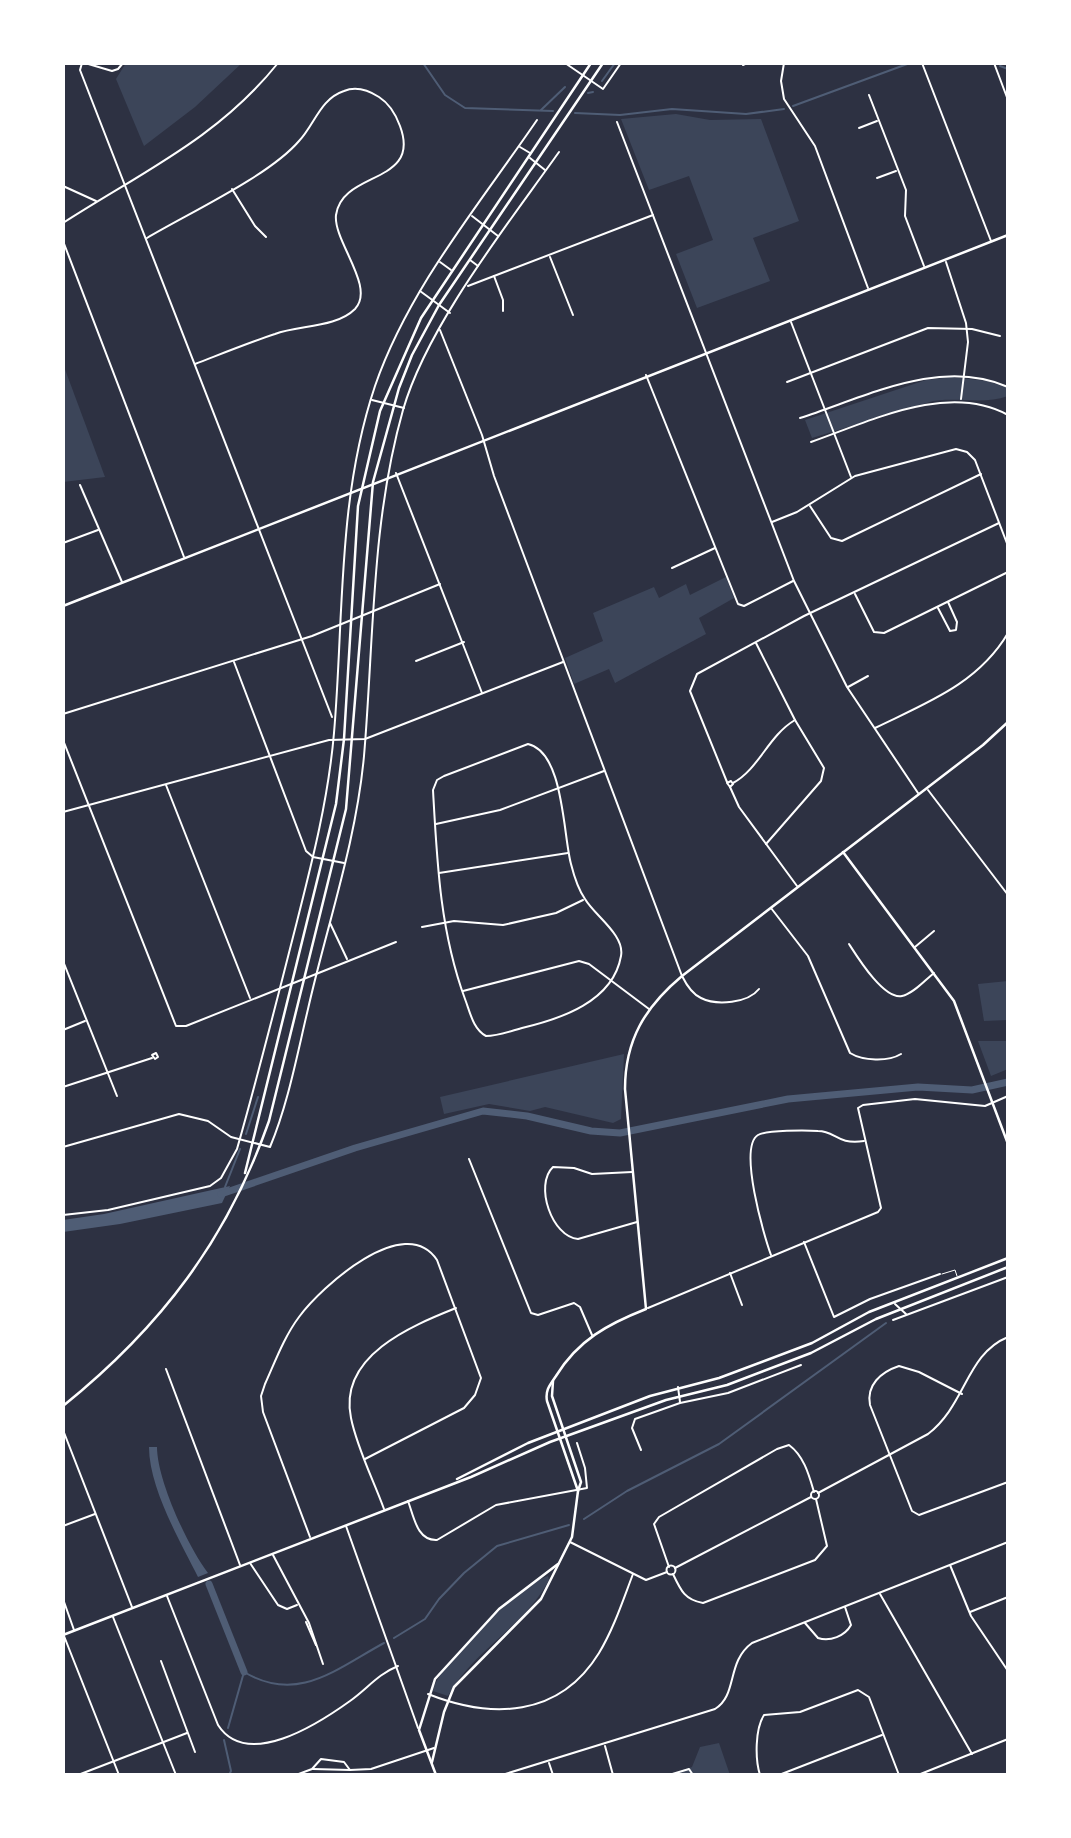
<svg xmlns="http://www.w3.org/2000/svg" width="1071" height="1838" viewBox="0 0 1071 1838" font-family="'IBM Plex Serif',serif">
<rect width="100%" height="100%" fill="#2d3142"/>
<g fill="#3c4559">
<polygon points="126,63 242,63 195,107 144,146 116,79"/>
<polygon points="676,114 710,120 761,119 799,221 753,238 770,281 697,308 676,254 713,240 689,176 649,190 621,119"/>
<polygon points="63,364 105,477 63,482"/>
<path d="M952 377 987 381 1008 388V396C984 405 959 397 933 401L812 438 805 420 926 380Z"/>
<polygon points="726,577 734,598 699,618 706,634 615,683 609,669 574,684 565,658 603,641 593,613 654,587 659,598 686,584 690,595"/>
<polygon points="1008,981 1008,1020 984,1021 978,984"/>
<polygon points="978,1041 1008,1041 1008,1069 991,1076"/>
<polygon points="624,1054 621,1119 613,1123 545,1107 530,1111 489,1104 444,1114 440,1097"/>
<path d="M548 1576 549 1580C525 1626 473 1650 448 1696L433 1691C435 1667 524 1582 548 1576Z"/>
<polygon points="719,1743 730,1775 669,1775 692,1767 700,1747"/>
</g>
<g fill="#4f5d75">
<polygon points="230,1186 222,1203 120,1224 63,1232 63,1220 104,1214"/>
<path d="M149 1447H157C157 1480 188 1547 208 1573L198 1577C180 1541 149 1488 149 1447Z"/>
</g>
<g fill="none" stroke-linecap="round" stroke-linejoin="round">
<g stroke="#4f5d75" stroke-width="2">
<polyline points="423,63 445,95 465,108 553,111"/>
<polyline points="1000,66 1008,69"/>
<polyline points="602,81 615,63"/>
<polyline points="588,93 593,92"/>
<polyline points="793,106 910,63"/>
<polyline points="541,110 565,87"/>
<polyline points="575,113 620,115 672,109 746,114 784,109"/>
<polyline points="246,1134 258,1097"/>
<polyline points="225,1187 240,1149"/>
<polyline points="584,1519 627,1491 719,1444 886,1323"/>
<polyline points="394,1638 425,1619 439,1599 464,1573 497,1546 569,1525"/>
<path d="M228 1728 244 1672C298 1704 336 1669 384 1643"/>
<polyline points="224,1740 231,1771 229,1775"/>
</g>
<g stroke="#4f5d75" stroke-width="7">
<polyline points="221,1194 355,1148 483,1111 527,1116 591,1131 620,1133 788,1099 918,1087 972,1090 1008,1082"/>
<polyline points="209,1584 244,1672"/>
</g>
<polyline stroke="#fff" stroke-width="1" points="942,1274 955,1270 957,1276"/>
<g stroke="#fff" stroke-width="2">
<polyline points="82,63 80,70 332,717"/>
<polyline points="85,63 112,71 118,69 123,63"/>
<polyline points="565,63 603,89 621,63"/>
<polyline points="784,63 781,81 784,99 815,146 868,288"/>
<polyline points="800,63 825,64"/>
<polyline points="922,63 991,241"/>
<polyline points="994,63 1008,100"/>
<polyline points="743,65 747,63"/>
<polyline points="869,95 906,190 905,216 924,266"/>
<polyline points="617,122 794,581 847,687 918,793"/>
<polyline points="859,128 877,121"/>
<polyline points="520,147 530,153"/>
<polyline points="530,158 545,170"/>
<polyline points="877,178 896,171"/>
<polyline points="63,186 96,201"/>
<polyline points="232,189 255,226 266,237"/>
<polyline points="472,216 498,236"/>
<path d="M63 223C142 172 218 138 278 63"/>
<path d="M147 238C189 213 269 176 299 141 315 124 320 99 344 91 356 86 368 90 379 97 390 104 396 115 400 126 422 185 342 170 336 215 333 241 376 287 355 309 336 328 299 325 275 334 248 343 221 354 195 364"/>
<polyline points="63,241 184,557"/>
<polyline points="550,257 573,315"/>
<polyline points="470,260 478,266"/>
<polyline points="440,262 451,270"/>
<polyline points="946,262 966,323 968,342 961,399"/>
<polyline points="494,276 503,300 503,311"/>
<polyline points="468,286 653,215"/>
<polyline points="420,291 450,313"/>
<polyline points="791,322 851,477"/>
<path d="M440 330 482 435 494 476 682 976C686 984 692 994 701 998 717 1006 748 1003 759 989"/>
<polyline points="646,375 738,604 744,606 793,581"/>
<polyline points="787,382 928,328 972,329 1000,336"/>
<polyline points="372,400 404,408"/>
<path d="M800 418C866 397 940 357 1008 387"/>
<path d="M811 442C871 421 948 382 1008 415"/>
<polyline points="396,473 482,693"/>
<polyline points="80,485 122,582"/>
<polyline points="810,506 831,538 842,541 981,474"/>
<polyline points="772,522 797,512 855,476 956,449 967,452 975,460 1008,546"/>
<polyline points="63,543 98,530"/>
<polyline points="672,568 715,548"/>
<polyline points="855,594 874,632 884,633 1008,572"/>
<polyline points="938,608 950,631 956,630 957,622 948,602"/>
<polyline points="756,643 795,720 824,768 821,781 766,844"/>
<polyline points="416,661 464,642"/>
<polyline points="234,662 306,851 313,857 344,863"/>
<polyline points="848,687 868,676"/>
<polyline points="63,714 312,636 440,584"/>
<path d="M875 728C926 703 978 684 1008 633"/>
<polyline points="63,740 176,1026 186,1026 396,942"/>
<path d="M528 744C564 752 563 835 571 864 574 876 578 889 585 899 595 916 625 935 621 956 613 1002 560 1019 522 1028 511 1031 498 1036 486 1036 473 1029 470 1012 465 999 440 931 437 862 433 790L437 780 444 776Z"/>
<polygon points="731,781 733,784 730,787 727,783"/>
<polyline points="727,782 690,691 697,674 804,616 999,523"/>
<path d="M733 783C759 769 768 736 795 720"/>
<polyline points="166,785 250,998"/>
<polyline points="730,787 739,807 797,886"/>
<polyline points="928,790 1008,895"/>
<polyline points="63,812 329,740 365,739 563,662"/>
<polyline points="436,824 500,810 604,771"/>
<polyline points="439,873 568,853"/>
<path d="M771 908 808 956 850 1053C863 1061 888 1062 901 1054"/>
<polyline points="330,923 347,959"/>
<polyline points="422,927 454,921 503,925 556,913 583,900"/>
<path d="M849 944C858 958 884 1000 902 996 913 994 925 980 934 973"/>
<polyline points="915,947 934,931"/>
<polyline points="63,961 117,1096"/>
<polyline points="463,991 579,961 589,964 649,1009"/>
<polyline points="63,1030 85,1021"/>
<polygon points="156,1053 158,1057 155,1059 152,1055"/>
<polyline points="63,1087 152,1058"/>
<path d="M63 1147 179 1114 208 1121 231 1137 270 1147C288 1104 297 1055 308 1009 327 925 356 843 364 756 374 639 371 523 403 410 427 326 508 224 559 152"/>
<polyline points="469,1159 531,1313 538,1315 574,1303 580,1307 592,1335"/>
<path d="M632 1172 592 1174 574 1168 553 1167C534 1185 552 1237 578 1239L637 1222"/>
<path d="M63 1215 108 1210 210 1186 221 1178 237 1149C257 1079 275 1008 293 937 310 870 328 803 334 733 344 617 337 499 375 386 409 288 479 205 537 120"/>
<polyline points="804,1242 834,1317 870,1299 940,1274"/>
<path d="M771 1255C764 1236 738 1147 758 1135 767 1130 806 1130 818 1131 836 1131 836 1145 864 1141"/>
<polyline points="730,1273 742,1305"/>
<polyline points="895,1304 906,1314"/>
<polyline points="648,1308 878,1212 881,1208 858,1108 863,1105 915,1099 985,1106 1008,1096"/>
<polyline points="893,1320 1008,1277"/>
<polyline points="166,1369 240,1565"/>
<polyline points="678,1387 680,1402"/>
<path d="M962 1394 919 1372 899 1366C881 1372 866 1385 870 1405L912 1511 919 1515 1008 1482"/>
<polyline points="63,1430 132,1607"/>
<polyline points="641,1450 632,1428 635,1419 680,1403 728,1393 801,1365"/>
<circle cx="815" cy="1495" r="4"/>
<path d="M818 1493 928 1434C966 1405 966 1354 1008 1337"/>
<path d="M408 1501C414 1517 417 1541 437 1540L496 1505 587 1488 585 1468 577 1443"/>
<path d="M384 1509C373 1479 357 1448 351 1418 338 1356 411 1326 456 1308"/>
<polyline points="63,1526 95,1514"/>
<polyline points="346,1526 418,1728"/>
<path d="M310 1537 263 1412 261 1396 265 1384C275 1362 284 1337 299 1317 321 1287 405 1211 437 1260L481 1378 475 1395 464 1408 365 1459"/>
<polyline points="570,1542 646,1580 667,1572"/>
<polyline points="273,1555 309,1623 323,1664"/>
<polyline points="250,1563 278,1605 287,1609 297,1605"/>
<polyline points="950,1565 971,1616 1008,1671"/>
<circle cx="671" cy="1570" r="4.5"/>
<path d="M669 1567 654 1524 659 1517 777 1449 789 1445C804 1456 809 1475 814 1492"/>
<polyline points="675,1568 811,1497"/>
<path d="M673 1574C681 1591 685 1600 703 1603L815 1560 827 1546 816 1499"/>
<polyline points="880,1594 972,1754"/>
<path d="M167 1596 218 1725C247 1770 318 1724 350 1701 367 1689 378 1674 398 1666"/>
<polyline points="63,1599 74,1630"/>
<polyline points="970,1612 1008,1597"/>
<polyline points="113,1617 176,1775"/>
<polyline points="306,1622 316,1645"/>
<path d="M805 1623 818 1638C830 1642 845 1636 851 1625L845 1607"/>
<polyline points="64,1636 119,1775"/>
<polyline points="161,1661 195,1752"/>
<path d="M428 1694C491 1719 559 1718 599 1653 614 1628 623 1600 633 1574"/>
<polyline points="605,1746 613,1775"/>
<polyline points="549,1763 553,1775"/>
<polyline points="313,1769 350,1770"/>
<polyline points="78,1775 187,1733"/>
<polyline points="296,1775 312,1769 321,1759 344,1762 350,1770 371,1769 434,1748"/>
<path d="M502 1775 715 1709C738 1695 726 1662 752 1643L1008 1542"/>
<polyline points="669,1775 689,1769 693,1775"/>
<path d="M760 1775C755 1759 755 1729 764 1715L800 1712 858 1690 869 1697 899 1775"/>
<polyline points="779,1775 882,1735"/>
<polyline points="918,1775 1008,1739"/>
</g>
<g stroke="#fff" stroke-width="2.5">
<polyline points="63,606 1008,235"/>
<polyline points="843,852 954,1001 1008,1144"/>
<polyline points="553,1381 552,1396 581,1482 578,1491"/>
<path d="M432 1762 444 1712 454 1687 541 1599 572 1537 578 1491 547 1401C545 1390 550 1385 556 1376 578 1340 608 1324 646 1309L625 1089C625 1040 645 1007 682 976L983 745 1008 722"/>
<polyline points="436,1775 419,1730 435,1679 499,1609 558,1564"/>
</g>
<g stroke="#fff" stroke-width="2.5">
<polyline points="457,1479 528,1443 650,1396 719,1378 812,1343 869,1312 1008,1258"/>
<polyline points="63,1635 471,1477 550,1442 666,1400 727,1385 811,1353 876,1319 1008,1267"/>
</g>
<g stroke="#fff" stroke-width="2.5">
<polyline points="245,1173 336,804 344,739 358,506 380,411 421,318 591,63"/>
<path d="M63 1406C161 1327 227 1240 269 1121L346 809 373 482 399 388 412 355 439 305 603 63"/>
</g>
</g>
<rect width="1071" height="1838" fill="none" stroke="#ffffff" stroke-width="130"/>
</svg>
